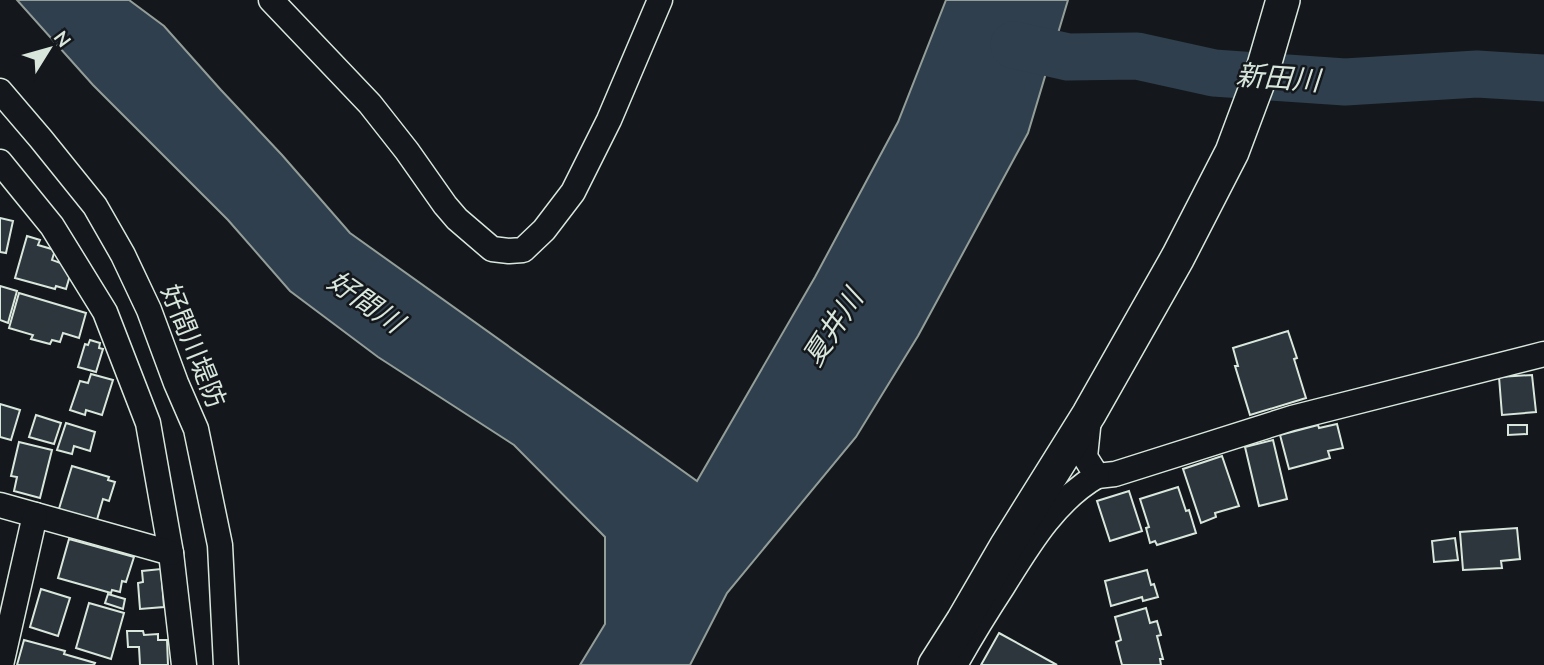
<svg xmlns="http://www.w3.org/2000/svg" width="1544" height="665" viewBox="0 0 1544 665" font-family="Mulish,'Noto Sans JP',sans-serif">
<rect width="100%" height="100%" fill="#14181c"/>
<polygon fill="#2f3f4d" stroke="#939e99" stroke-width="2" points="17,0 129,0 164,26 221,90 282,155 350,233 697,481 815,277 898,122 946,0 1068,0 1028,133 918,336 856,437 727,593 690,665 580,665 605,624 605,537 514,445 378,357 290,291 228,220 93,85"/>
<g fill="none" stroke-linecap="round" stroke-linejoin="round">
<polyline stroke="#2f3f4d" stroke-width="47" points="1014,45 1068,57 1137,56 1214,73 1345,82 1477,74 1544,78"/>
</g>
<g fill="#2c363c" stroke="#d8e6dc" stroke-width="2">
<polygon points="0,218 13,221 6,253 0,252"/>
<polygon points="27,236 40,240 38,245 55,250 52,260 66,265 71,272 66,289 56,286 55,289 15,278"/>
<polygon points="0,286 17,291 8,323 0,320"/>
<polygon points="19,293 86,313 79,338 63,333 60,342 52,340 50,344 31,339 33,335 9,328"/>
<polygon points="1288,331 1297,358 1294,359 1306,398 1250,415 1235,366 1238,366 1233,348"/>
<polygon points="90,340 100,343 99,348 103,349 96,372 78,367 85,344 88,345"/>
<polygon points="91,374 113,380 102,415 86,410 85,415 70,410 80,381 88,383"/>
<polygon points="1532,375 1536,412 1502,415 1499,377"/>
<polygon points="0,404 20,410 11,440 0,437"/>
<polygon points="36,415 61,423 54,444 29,437"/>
<polygon points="66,423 95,432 90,451 74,446 72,454 57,450"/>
<polygon points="1337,424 1343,448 1328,451 1330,458 1289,469 1280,435 1318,425 1319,428"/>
<polygon points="1508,425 1527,425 1527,434 1508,435"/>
<polygon points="1273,440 1287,499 1259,506 1245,447"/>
<polygon points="19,442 52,450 40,498 14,491 17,477 11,476"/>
<polygon points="1222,456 1239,506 1215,513 1216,517 1201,523 1183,469"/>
<polygon points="72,466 109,477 108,480 115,482 109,501 103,499 96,523 58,512"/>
<polygon points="1178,487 1186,511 1189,510 1196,533 1157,545 1155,541 1150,543 1146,528 1149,527 1140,499"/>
<polygon points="1129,491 1142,531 1110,541 1097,501"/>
<polygon points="1517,528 1520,559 1501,561 1502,568 1463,570 1460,532"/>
<polygon points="1455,538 1458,560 1434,562 1432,541"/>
<polygon points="69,539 134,557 126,582 122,581 120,592 112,590 111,593 58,578"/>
<polygon points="161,569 164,607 140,609 138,583 143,582 142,571"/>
<polygon points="1147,570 1151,585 1154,584 1158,597 1143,601 1142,597 1111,606 1105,581"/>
<polygon points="41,589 70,598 58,636 30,627"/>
<polygon points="108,594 125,599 123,609 105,603"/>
<polygon points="89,603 124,613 111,659 76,648"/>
<polygon points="1146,608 1150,623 1157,621 1161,635 1157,636 1163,659 1160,659 1161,665 1122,665 1116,642 1121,640 1115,617"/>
<polygon points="127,631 143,631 144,635 158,634 158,640 167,640 168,665 140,665 139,647 128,647"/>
<polygon points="999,633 1057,665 981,665"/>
<polygon points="24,640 65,651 64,654 95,663 94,665 17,665"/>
</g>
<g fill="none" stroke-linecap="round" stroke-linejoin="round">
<defs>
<g id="street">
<polyline points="271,0 370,104 407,151 445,205 457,219 492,249 509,251 523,250 544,230 573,192 609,120 660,0"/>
<polyline points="0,91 41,139 95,206 123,255 149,310 176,383 196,429 220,545 226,665"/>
<polyline points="0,162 52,226 105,312 148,423 171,553 184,665"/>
<polyline points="1089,418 1085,457 1097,476 1115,474 1292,418 1544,354"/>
<polyline points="0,505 171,553"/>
<polyline points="1,665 35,515"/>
<path d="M955 665C970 638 986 612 1003 586 1028 546 1054 501 1097 476"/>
</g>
<polyline id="secondary" points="935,665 963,621 1006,547 1089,414 1178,257 1232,152 1263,69 1283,0"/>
</defs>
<use href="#street" stroke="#d8e6dc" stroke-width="27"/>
<use href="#secondary" stroke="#d8e6dc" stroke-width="36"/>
<use href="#street" stroke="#14181c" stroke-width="24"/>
<use href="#secondary" stroke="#14181c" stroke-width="33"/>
</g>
<g text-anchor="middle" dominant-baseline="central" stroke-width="5" stroke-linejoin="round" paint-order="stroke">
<g font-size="26" fill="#d8e6dc" stroke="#14181c">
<text transform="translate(194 346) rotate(68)">好間川堤防</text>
</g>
<g font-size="28" font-style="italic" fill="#d8e6dc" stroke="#14181c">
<text transform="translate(1278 77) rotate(4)">新田川</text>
<text transform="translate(366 301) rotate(35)">好間川</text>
<text transform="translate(832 327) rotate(-57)">夏井川</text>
</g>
</g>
<g transform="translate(49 49) rotate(53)" stroke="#14181c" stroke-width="5" paint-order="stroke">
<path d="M0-5L12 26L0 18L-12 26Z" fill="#d8e6dc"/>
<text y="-10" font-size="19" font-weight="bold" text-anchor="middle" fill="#d8e6dc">N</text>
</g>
</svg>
